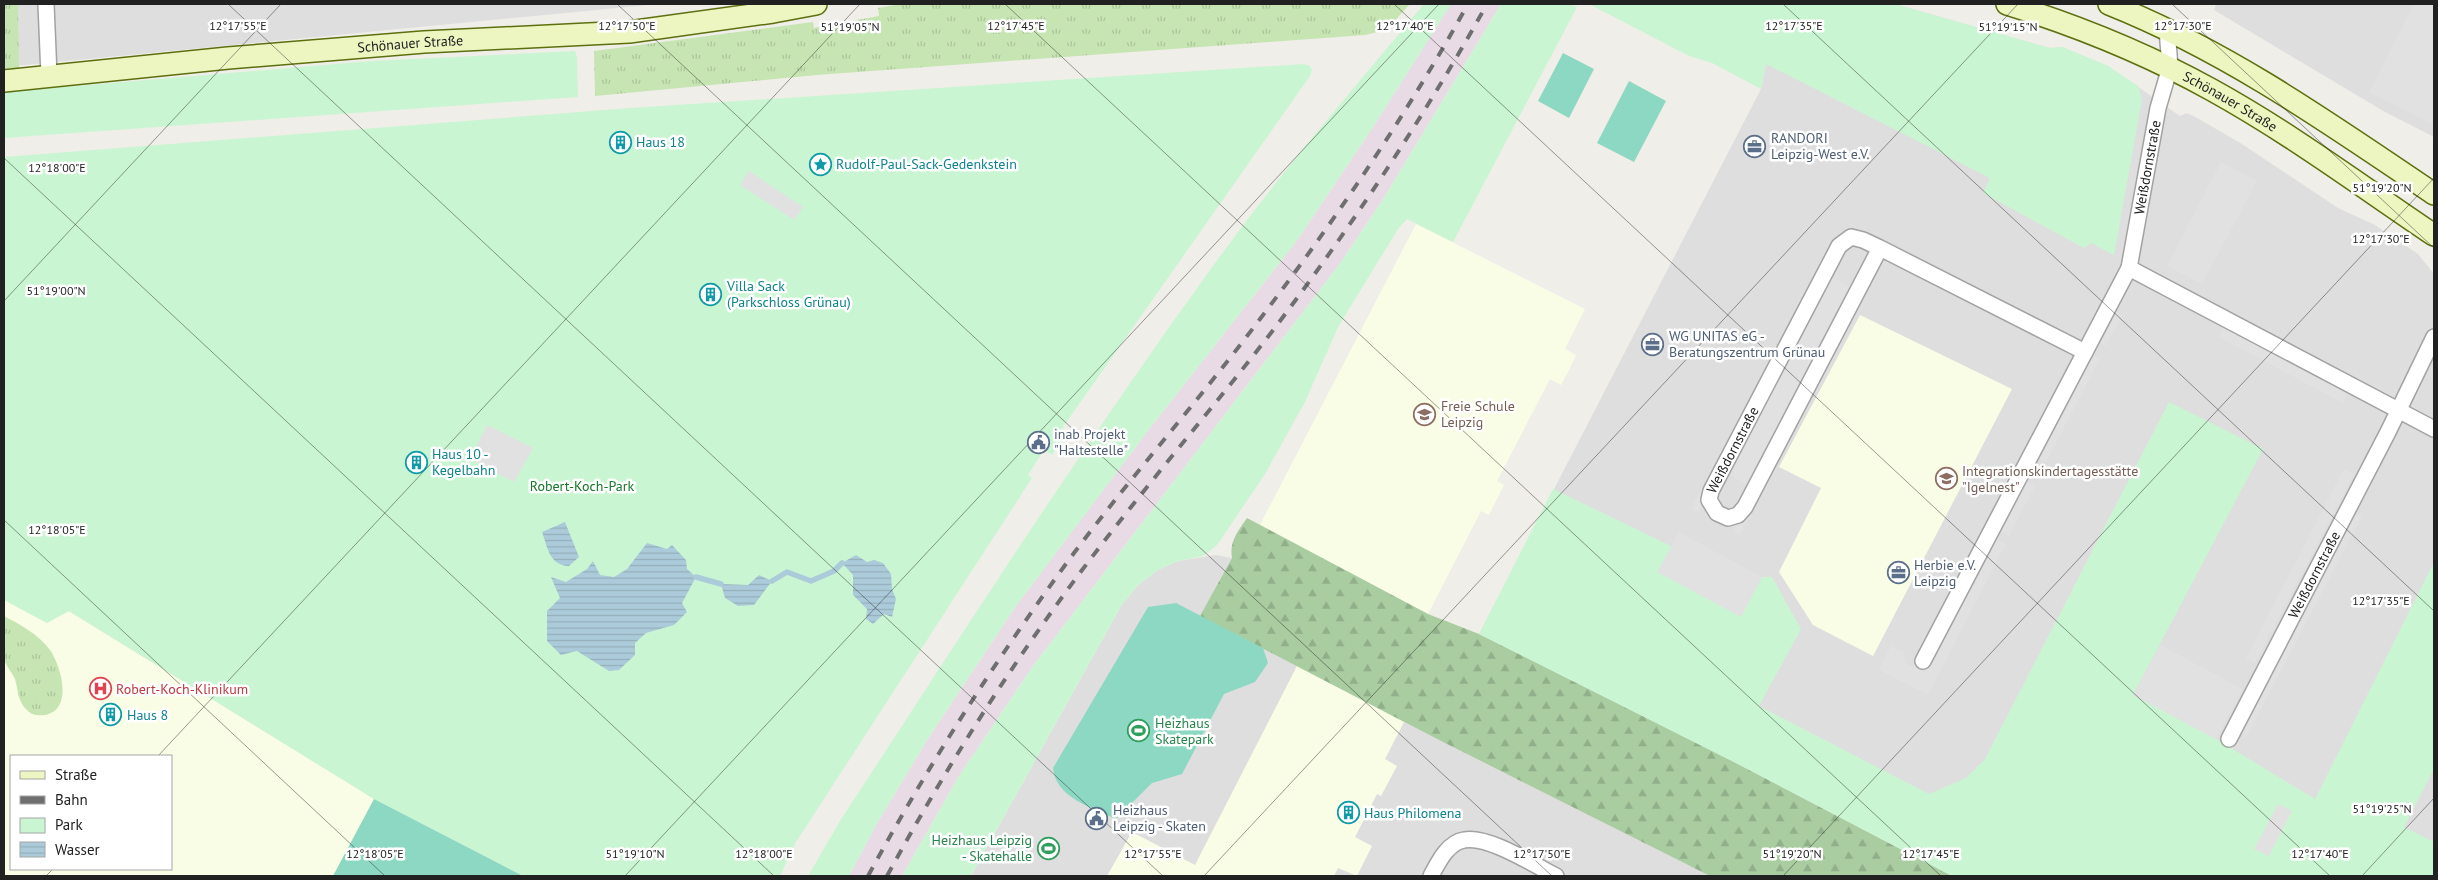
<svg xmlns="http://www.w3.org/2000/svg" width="2438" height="880" viewBox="0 0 2438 880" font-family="'PT Sans',sans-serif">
<defs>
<pattern id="grass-tufts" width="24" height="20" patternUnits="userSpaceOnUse" patternTransform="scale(1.25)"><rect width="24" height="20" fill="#c7e5b3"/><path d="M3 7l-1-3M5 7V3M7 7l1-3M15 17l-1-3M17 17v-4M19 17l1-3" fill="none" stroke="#abc49a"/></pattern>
<pattern id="forest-firs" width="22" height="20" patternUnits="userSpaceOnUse" patternTransform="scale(1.25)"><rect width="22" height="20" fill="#a9cca0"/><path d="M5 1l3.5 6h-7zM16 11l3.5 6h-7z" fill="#91af8a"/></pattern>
<pattern id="water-rules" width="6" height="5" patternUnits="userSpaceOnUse" patternTransform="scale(1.25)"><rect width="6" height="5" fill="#accbda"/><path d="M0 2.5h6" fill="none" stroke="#94aebb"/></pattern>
</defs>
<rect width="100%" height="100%" fill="#f0eee8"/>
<g fill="#dfdede">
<polygon points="4,4 659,4 4,67"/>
<polygon points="1895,4 2050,48 2062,47 2108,66 2180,116 2187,113 2199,119 2242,144 2338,208 2375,225 2418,254 2434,274 2434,876 1952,876 1734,762 1479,634 1761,89 1766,64"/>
<polygon points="2216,4 2434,4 2434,137 2385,112 2214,10"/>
<polygon points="1216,555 1232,558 1201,616 1441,741 1710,876 971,876 1121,606 1138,585 1158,570 1178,561"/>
</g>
<polygon fill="#e9dbe5" points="1451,4 1501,4 1382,201 1341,262 1033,666 959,776 902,876 849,876 876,825 929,737 1016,606 1150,428 1296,242 1373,127"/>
<g fill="#fafde5" fill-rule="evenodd">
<polygon points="1416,224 1585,309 1565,349 1576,355 1569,370 1561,385 1550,379 1497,481 1504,485 1489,515 1481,511 1428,614 1260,525"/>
<polygon points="1860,315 2012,389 1873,656 1813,625 1779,572 1821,488 1779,467"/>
<path d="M4 600 47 623 68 611 374 799 333 876H4ZM11 756H171V869H11Z"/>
<polygon points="1297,666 1404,722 1385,759 1397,766 1381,796 1377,794 1355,837 1372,846 1357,876 1338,868 1334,876 1107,876 1132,832 1195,865"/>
</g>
<g fill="url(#grass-tufts)">
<polygon points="4,4 18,4 19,68 4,69"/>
<polygon points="900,4 1410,4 1386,30 1365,35 817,75 595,96 594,51 813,22 814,28 879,16 878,8"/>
<path d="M4 616C21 625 38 634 50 650 61 666 74 710 45 715 39 716 31 715 27 710 18 703 18 689 15 679 12 672 5 665 4 658 1 646 4 629 4 616Z"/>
</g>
<path fill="url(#forest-firs)" d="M1247 518 1428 614 1479 634 1734 762 1952 876H1710L1441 741 1200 616 1232 558C1229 542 1238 531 1247 518Z"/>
<g fill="#caf5d2">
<path d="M1424 4H1451L1373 127 1296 242 1150 428 1016 606 929 737 876 825 849 876H808L840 821C963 632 1085 442 1218 259 1282 171 1354 88 1424 4Z"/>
<polygon points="1501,4 1570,4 1577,7 1453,242 1407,219 1398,229 1338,327 1305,402 1265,474 1217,545 1203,556 1178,561 1158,570 1138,585 1121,606 971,876 902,876 959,776 1033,666 1341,262 1382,201"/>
<polygon points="1589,4 1895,4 2050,48 2062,47 2108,66 2138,86 2142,99 2114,255 2091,243 2084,248 1983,193 1990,178 1766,64 1761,89 1712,63 1689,56"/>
<polygon points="575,51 577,57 578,97 4,138 4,92 371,61"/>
<polygon points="1304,64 1310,66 1312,70 1310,76 1065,424 1058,437 1062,440 1052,455 1044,450 1028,475 1032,478 796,842 780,876 523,876 374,799 69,611 47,623 4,600 4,157 630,108"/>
<polygon points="2169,402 2263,449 2133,695 2216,739 2315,799 2434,562 2434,769 2404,827 2434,842 2434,876 1952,876 1734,762 1479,634 1553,489 1671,546 1740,617 1762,577 1772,577 1801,629 1759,706 1929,794 1966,778 1985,759"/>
</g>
<g fill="#8dd8c3">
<polygon points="1563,53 1594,69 1569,118 1538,101"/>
<polygon points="1629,81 1666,101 1634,162 1597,143"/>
<path d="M1176 603 1263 648 1268 663 1255 682 1224 694 1182 774 1152 783 1116 819C1091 807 1056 798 1053 768L1148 607Z"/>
<polygon points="374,799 523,876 333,876"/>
</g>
<g fill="#e1e1e1">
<polygon points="2414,4 2434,4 2434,125 2369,92"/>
<polygon points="2221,162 2257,181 2202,284 2167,266"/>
<polygon points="749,171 803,207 794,220 740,185"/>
<polygon points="1817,270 1866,295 1740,535 1734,531 1756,489 1720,470 1698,513 1691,509"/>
<polygon points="2114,311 2122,315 2106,346 2098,342"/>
<polygon points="2224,328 2348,393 2343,403 2219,337"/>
<polygon points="2091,354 2100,359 2046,462 2037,458"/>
<polygon points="487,425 533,448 514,482 470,459"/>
<polygon points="2344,469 2354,474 2255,663 2246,658"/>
<polygon points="2025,481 2035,486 2009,536 1999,531"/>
<polygon points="2353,512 2362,516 2245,739 2239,729"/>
<polygon points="1679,532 1762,577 1741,617 1657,572"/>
<polygon points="1995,539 2006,544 1928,695 1879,670 1891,646 1903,652 1906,664 1925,672"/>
<polygon points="2160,645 2243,689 2216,739 2133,695"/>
<polygon points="2278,804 2292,811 2269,856 2254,849"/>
</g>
<g fill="url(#water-rules)">
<path d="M565 522 579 557 569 566C549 565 548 548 542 532Z"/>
<polygon points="647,543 667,549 672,545 686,560 687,569 696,577 682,603 687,612 674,625 646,633 635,643 635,655 619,670 609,671 577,651 561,655 547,641 547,611 560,598 551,577 566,582 587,569 593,561 600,575 614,577 627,569"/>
<polygon points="856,555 867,562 874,560 883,563 891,574 892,589 896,599 892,617 884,614 873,624 866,619 867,609 853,595 853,575 842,563"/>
<polygon points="759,575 772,581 754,605 738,606 725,598 721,584 748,585"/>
</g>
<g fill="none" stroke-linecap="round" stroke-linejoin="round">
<g stroke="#accbda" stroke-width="5.5">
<polyline points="696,577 721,584"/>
<polyline points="772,581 787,572 811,581 834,571 842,563"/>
</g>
<defs>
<g id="street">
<polyline points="46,4 49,76"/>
<path id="s1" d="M1880 248 1745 507 1738 515 1728 518 1717 513 1709 500 1711 491 1839 246 1851 237 1863 240 1880 248 2085 352"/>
<polyline points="2129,268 2434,429"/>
<path id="s2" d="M1923 661 2129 268 2158 108 2170 67 2167 29"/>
<path id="s3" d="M2229 739 2388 432 2434 337"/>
<path d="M1431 876C1438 863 1447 843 1464 840 1488 835 1534 865 1556 876"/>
</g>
<g id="secondary">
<path id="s4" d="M2007 4C2078 26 2147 54 2212 90 2290 133 2361 186 2434 235"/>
<path d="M2109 4C2227 51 2329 123 2434 194"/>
<path id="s5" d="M4 81 228 58 424 42 629 32 773 12 816 4"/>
</g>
</defs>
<use href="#street" stroke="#a2a2a2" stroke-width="18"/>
<use href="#secondary" stroke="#5c700f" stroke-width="24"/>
<use href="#street" stroke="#fff" stroke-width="15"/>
<use href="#secondary" stroke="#edf5c1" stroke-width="21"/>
<g stroke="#6f6f6f" stroke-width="4" stroke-dasharray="10 10" stroke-linecap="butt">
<path d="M868 876C929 764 998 656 1074 553 1134 473 1200 399 1260 319 1336 219 1407 114 1468 4"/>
<path d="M887 876C936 786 990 698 1050 614 1120 515 1200 425 1274 329 1352 226 1424 117 1487 4"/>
</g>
</g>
<path fill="none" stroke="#212121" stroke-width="1" stroke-opacity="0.45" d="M228 4 1163 876M617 4 1552 876M1005 4 1941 876M1394 4 2330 876M1783 4 2434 611M2172 4 2434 248M4 158 774 876M4 301 281 4M4 520 385 876M158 756 860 4M46 876 53 869M625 876 1439 4M1204 876 2018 4M1783 876 2434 178M2362 876 2434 798"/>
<defs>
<symbol id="building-ring" viewBox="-11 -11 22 22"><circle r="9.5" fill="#fff" stroke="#0f9aa8" stroke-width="1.5"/><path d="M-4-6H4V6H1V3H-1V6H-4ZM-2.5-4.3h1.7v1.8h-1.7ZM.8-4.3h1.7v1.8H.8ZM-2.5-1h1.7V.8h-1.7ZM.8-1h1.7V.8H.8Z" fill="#0f9aa8"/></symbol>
<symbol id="office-ring" viewBox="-11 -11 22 22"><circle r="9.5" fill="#fff" stroke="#5c6f8a" stroke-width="1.5"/><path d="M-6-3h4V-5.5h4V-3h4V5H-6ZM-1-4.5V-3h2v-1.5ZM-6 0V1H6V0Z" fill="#5c6f8a"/></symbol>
<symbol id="sight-ring" viewBox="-11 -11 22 22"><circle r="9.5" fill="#fff" stroke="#0f9aa8" stroke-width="1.5"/><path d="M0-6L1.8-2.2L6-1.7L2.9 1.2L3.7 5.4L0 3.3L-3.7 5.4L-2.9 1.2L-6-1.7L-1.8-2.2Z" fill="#0f9aa8"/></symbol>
<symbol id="school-ring" viewBox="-11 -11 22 22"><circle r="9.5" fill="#fff" stroke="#8d6e63" stroke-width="1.5"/><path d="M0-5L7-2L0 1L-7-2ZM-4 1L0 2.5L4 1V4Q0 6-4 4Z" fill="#8d6e63"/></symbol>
<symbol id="civic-ring" viewBox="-11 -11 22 22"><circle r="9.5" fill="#fff" stroke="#5c6f8a" stroke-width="1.5"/><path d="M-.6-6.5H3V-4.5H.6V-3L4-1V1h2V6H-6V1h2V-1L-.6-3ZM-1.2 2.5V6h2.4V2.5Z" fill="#5c6f8a"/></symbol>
<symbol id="hospital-ring" viewBox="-11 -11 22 22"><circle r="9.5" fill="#fff" stroke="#e0444e" stroke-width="1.5"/><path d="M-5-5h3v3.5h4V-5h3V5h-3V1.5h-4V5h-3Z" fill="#e0444e"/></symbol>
<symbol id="stadium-ring" viewBox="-11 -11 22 22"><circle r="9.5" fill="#fff" stroke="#2e9e5b" stroke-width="1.5"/><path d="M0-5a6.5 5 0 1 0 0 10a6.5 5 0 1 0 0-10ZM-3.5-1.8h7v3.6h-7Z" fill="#2e9e5b"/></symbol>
</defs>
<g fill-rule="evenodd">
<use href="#building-ring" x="608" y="130" width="25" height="25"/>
<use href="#office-ring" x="1742" y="134" width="25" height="25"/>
<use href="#sight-ring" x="808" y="152" width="25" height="25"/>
<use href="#building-ring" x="698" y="282" width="25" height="25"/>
<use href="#office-ring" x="1640" y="332" width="25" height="25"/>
<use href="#school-ring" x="1412" y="402" width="25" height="25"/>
<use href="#civic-ring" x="1026" y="430" width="25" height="25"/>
<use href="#building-ring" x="404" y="450" width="25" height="25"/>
<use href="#school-ring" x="1934" y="466" width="25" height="25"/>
<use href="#office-ring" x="1886" y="560" width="25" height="25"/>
<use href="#hospital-ring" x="88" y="676" width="25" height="25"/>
<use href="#building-ring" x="98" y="702" width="25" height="25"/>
<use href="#stadium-ring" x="1126" y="718" width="25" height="25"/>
<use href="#building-ring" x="1336" y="800" width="25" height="25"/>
<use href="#civic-ring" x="1084" y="806" width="25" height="25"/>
<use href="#stadium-ring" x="1036" y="836" width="25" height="25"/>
</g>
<g text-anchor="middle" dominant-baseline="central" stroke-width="5" stroke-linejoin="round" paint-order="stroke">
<g font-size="14" fill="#212121" stroke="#fff">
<text stroke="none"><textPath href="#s5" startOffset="408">Schönauer Straße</textPath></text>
<text stroke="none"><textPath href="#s4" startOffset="244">Schönauer Straße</textPath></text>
<text stroke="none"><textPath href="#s2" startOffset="546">Weißdornstraße</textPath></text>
<text stroke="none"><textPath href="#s1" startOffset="396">Weißdornstraße</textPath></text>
<text stroke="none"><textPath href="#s3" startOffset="185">Weißdornstraße</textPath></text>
</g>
<g font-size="14" fill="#4e5e75" stroke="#fff" text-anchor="start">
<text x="1771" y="138">RANDORI<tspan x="1771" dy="16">Leipzig-West e.V.</tspan></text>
<text x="1669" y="336">WG UNITAS eG -<tspan x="1669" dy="16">Beratungszentrum Grünau</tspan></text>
<text x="1054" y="434">inab Projekt<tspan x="1054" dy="16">"Haltestelle"</tspan></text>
<text x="1914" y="565">Herbie e.V.<tspan x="1914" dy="16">Leipzig</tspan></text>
<text x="1113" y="810">Heizhaus<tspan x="1113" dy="16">Leipzig - Skaten</tspan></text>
</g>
<g font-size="14" fill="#0d838f" stroke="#fff" text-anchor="start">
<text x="636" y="142">Haus 18</text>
<text x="836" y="164">Rudolf-Paul-Sack-Gedenkstein</text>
<text x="727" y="286">Villa Sack<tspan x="727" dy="16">(Parkschloss Grünau)</tspan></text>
<text x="432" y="454">Haus 10 -<tspan x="432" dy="16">Kegelbahn</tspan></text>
<text x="127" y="715">Haus 8</text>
<text x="1364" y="813">Haus Philomena</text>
</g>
<g font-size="14" fill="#785e54" stroke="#fff" text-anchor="start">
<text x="1441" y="406">Freie Schule<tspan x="1441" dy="16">Leipzig</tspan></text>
<text x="1962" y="471">Integrationskindertagesstätte<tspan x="1962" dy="16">"Igelnest"</tspan></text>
</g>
<g font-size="14" fill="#167828" stroke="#fff">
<text x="582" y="486">Robert-Koch-Park</text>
</g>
<g font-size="14" fill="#be3a42" stroke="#fff" text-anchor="start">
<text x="116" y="689">Robert-Koch-Klinikum</text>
</g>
<g font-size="14" fill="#27864d" stroke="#fff" text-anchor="start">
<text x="1155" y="723">Heizhaus<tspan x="1155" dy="16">Skatepark</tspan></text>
<text x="1032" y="840" text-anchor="end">Heizhaus Leipzig<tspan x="1032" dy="16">- Skatehalle</tspan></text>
</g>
</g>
<g font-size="12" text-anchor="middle" fill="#212121" stroke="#fff" stroke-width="5" stroke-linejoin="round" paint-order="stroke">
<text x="238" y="30">12°17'55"E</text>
<text x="627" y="30">12°17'50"E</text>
<text x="1016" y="30">12°17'45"E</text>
<text x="1405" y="30">12°17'40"E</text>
<text x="1794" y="30">12°17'35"E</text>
<text x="2183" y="30">12°17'30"E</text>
<text x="850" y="31">51°19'05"N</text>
<text x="2008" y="31">51°19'15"N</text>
<text x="57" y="172">12°18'00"E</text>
<text x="2382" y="192">51°19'20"N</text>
<text x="2381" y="243">12°17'30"E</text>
<text x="56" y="295">51°19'00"N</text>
<text x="57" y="534">12°18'05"E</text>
<text x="2381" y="605">12°17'35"E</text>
<text x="2382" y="813">51°19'25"N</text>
<text x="635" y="858">51°19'10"N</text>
<text x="1792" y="858">51°19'20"N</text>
<text x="375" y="858">12°18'05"E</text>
<text x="764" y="858">12°18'00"E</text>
<text x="1153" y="858">12°17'55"E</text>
<text x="1542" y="858">12°17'50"E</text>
<text x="1931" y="858">12°17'45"E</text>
<text x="2320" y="858">12°17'40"E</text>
</g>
<rect width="2438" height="880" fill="none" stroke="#212121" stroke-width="10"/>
<rect x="10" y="755" width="162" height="115" fill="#ffffff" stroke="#a6a6a6"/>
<rect x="20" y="771" width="25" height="8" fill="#edf5c1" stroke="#a6a6a6"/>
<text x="55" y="780" font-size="15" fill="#212121">Straße</text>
<rect x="20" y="796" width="25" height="8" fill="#6f6f6f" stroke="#a6a6a6"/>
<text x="55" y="805" font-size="15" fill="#212121">Bahn</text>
<rect x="20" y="818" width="25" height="15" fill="#caf5d2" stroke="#a6a6a6"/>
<text x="55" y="830" font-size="15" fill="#212121">Park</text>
<rect x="20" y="842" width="25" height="15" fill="url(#water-rules)" stroke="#a6a6a6"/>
<text x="55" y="855" font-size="15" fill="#212121">Wasser</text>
</svg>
